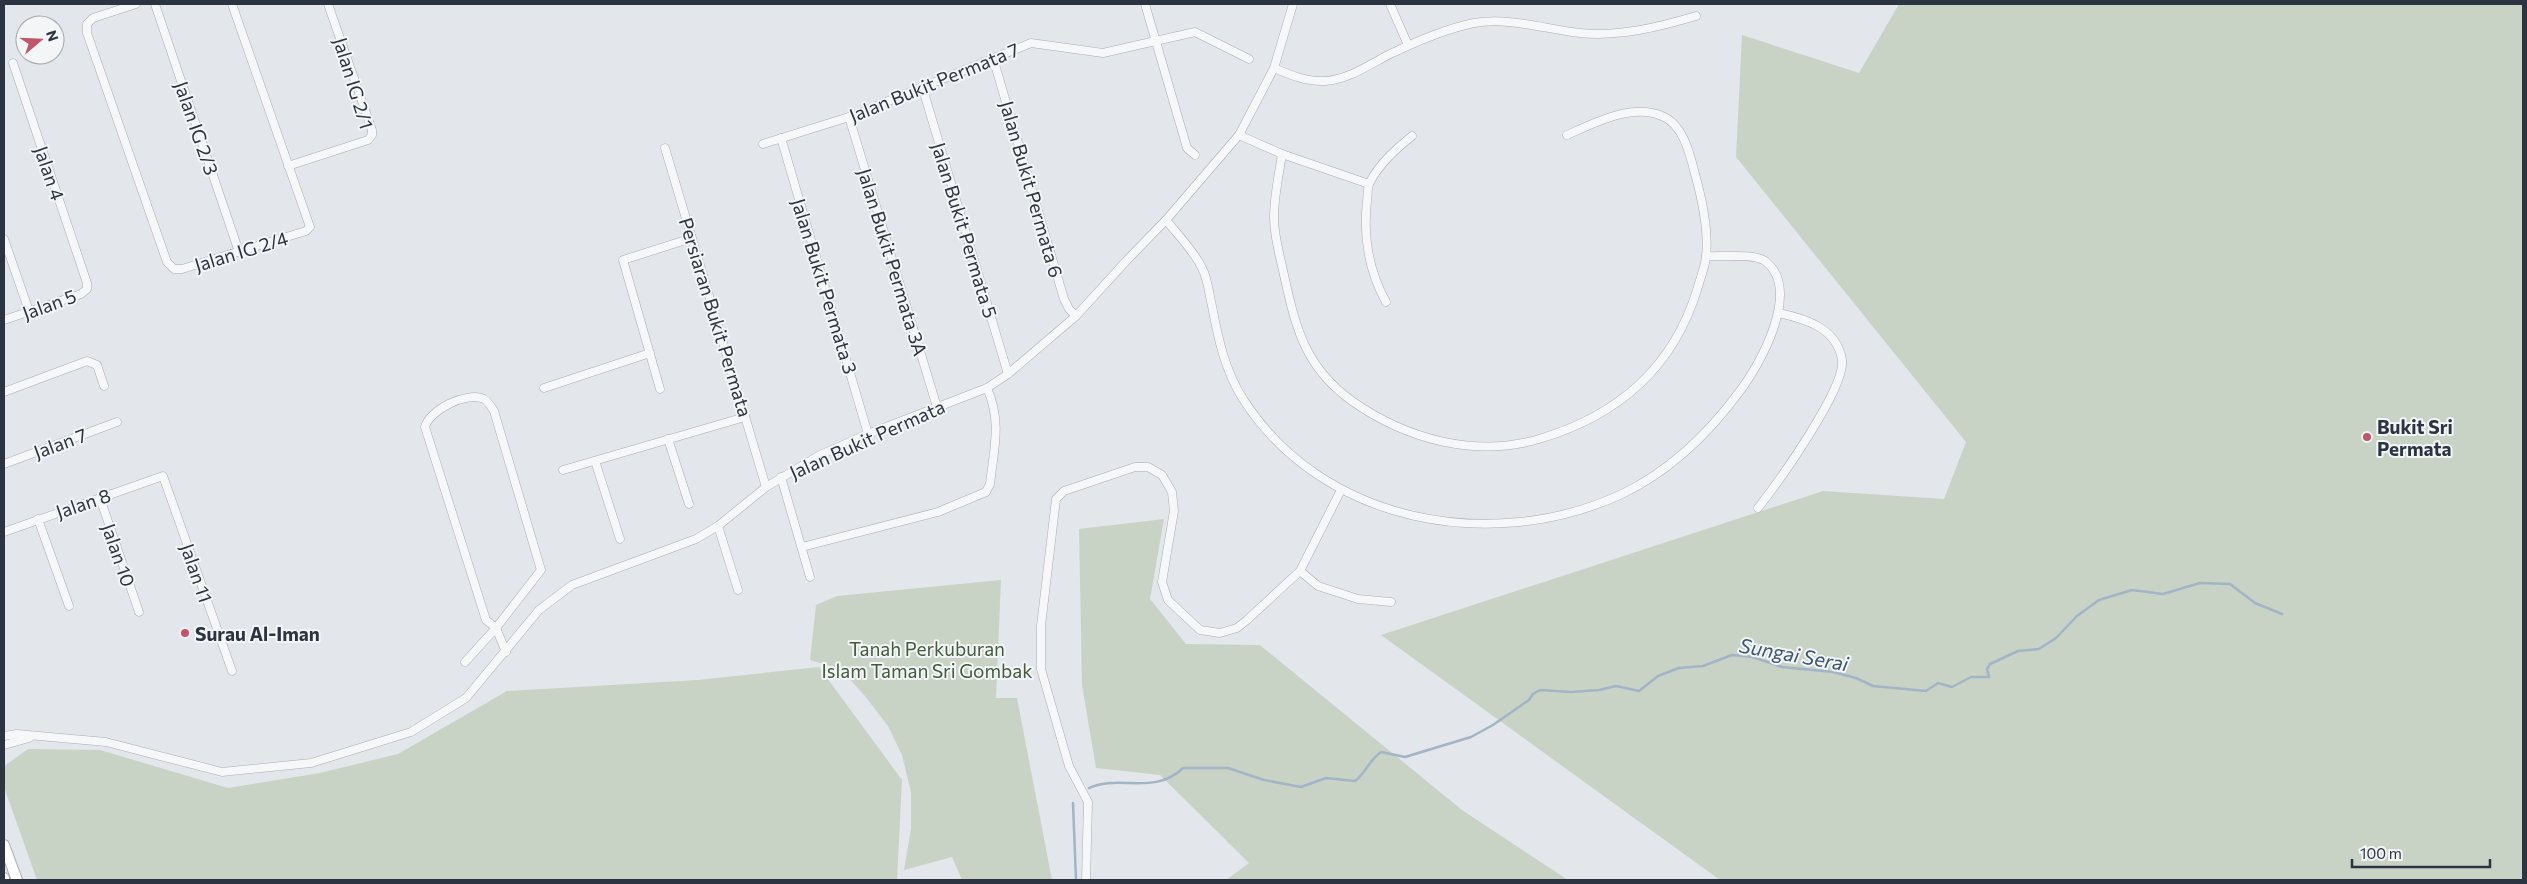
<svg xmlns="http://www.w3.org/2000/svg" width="2527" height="884" viewBox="0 0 2527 884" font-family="Commissioner,sans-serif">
<rect width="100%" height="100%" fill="#e3e6ea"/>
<g fill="#c9d3c5">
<polygon points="1899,4 2523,4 2523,880 1720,880 1381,635 1823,491 1944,499 1966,442 1736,157 1742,35 1859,73"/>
<polygon points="1164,519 1150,599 1186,644 1260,645 1462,810 1568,880 1226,880 1249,863 1160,775 1096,768 1082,685 1079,529"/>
<polygon points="1001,580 996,698 1017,698 1052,880 962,880 952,857 904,870 911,829 911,792 902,755 888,726 865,696 840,669 810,660 816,605 837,596"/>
<polygon points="819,667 902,780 897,880 37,880 4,787 4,766 28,749 100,750 228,788 320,773 398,754 507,691 698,680"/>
</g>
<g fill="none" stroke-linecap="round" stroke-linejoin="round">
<g stroke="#a2b4c6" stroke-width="2.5">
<path d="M1089 788C1117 774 1155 796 1183 768H1228L1264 780 1301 787 1326 778 1355 781C1366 773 1369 760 1381 752L1405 757 1471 737 1493 725 1529 700 1533 694 1540 690 1571 692 1599 690 1616 686 1639 691 1658 676 1679 668 1703 666 1732 655 1753 657 1782 667 1833 672 1856 678 1873 686 1926 691 1938 683 1952 687 1971 677H1989L1987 669 1990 664 2018 651 2039 649 2056 638 2077 616 2099 600 2132 590 2163 594 2200 583 2230 584 2255 603 2282 614"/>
<polyline points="1073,803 1076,880"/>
</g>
<defs>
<g id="street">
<polyline points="136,4 93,18 87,24 87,33 167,262 174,269 182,269 306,231 310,227 232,4"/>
<polyline points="155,4 239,252"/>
<polyline points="1145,4 1187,148 1195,155"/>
<polyline points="1390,4 1408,45"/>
<polyline points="993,58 1064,299 1069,309 1076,316"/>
<path d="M1274 68C1290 75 1307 82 1325 81 1347 80 1369 65 1388 55 1415 42 1444 29 1474 23 1509 17 1545 29 1580 33 1619 37 1659 27 1696 16"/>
<polyline points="922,86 1008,374"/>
<polyline points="849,117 937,407"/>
<polyline points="1239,135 1282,154 1369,184"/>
<polyline points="781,138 868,434"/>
<polyline points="763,144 849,117 1031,43 1103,53 1195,32 1249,59"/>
<polyline points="665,148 766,487"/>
<path d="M1282 154C1279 175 1274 196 1274 217 1274 237 1280 256 1284 275 1296 329 1305 367 1352 401 1406 439 1475 458 1539 439 1617 416 1673 368 1697 290 1700 279 1705 267 1706 257 1709 230 1702 199 1695 174 1690 154 1683 124 1662 116 1632 103 1594 123 1567 135"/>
<polyline points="288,166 368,140 372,135 372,130 328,4"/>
<path d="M1166 220C1178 235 1194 251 1202 268 1208 279 1209 294 1212 306 1218 338 1225 371 1243 399 1323 524 1493 554 1622 494 1670 471 1709 433 1740 391 1761 363 1802 289 1765 261 1754 253 1720 257 1706 256"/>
<polyline points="4,239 29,311"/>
<path d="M1386 302C1369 271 1363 236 1367 201 1368 195 1367 187 1370 182 1380 163 1396 149 1412 136"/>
<polyline points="4,320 81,294 87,289 87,283 13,63"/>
<polyline points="544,388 650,353"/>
<polyline points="660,389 623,260 692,238"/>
<polyline points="4,392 87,361 97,365 104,386"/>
<polyline points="668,439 689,504"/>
<polyline points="595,461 620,539"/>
<polyline points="4,464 117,422"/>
<polyline points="563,470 745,417"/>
<polyline points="781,477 810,577"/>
<polyline points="100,498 139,612"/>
<path d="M1758 508C1777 484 1846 388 1842 360 1837 328 1806 319 1779 313"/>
<polyline points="38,519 69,606"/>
<polyline points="718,526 738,590"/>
<polyline points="4,532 163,476 232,671"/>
<path d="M802 547 938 512 986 492 990 484C994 448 1002 422 987 388"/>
<polyline points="1300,571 1318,586 1358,599 1391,602"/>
<path d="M465 662 496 628 541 570 494 411C491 407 489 402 484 399 467 391 429 410 425 427L486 620 496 628 506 652"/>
<polyline points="4,736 17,734 106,742 222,772 311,763 411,732 466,698 539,610 572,585 696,539 718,526 766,487 820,455 868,434 987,388 1008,374 1076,316 1128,259 1166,220 1239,135 1274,68 1293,4"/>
<polyline points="4,745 29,738"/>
<polyline points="1086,880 1088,802 1069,766 1041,669 1041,626 1056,499 1064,491 1135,467 1148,467 1162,475 1172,492 1174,511 1162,582 1168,600 1200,630 1220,633 1237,628 1247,620 1300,571 1341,490"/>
</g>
<g id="secondary">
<polyline points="4,845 17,880"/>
<polyline points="4,878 4,880"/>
</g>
</defs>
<use href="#street" stroke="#a8adb4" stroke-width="9"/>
<use href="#secondary" stroke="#a8adb4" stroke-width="12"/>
<use href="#street" stroke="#f6f7f9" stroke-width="8"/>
<use href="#secondary" stroke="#fff" stroke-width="10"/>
</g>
<g fill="#c25568" stroke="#f3f5f7" stroke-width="2">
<circle cx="2367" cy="437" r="5"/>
<circle cx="185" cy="633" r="5"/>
</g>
<g text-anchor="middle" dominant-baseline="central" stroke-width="4" stroke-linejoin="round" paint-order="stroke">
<g font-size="19" fill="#2c3441" stroke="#f3f5f7">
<text transform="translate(934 82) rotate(-22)">Jalan Bukit Permata 7</text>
<text transform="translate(354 83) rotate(73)">Jalan IG 2/1</text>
<text transform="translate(197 128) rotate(71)">Jalan IG 2/3</text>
<text transform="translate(50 173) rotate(71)">Jalan 4</text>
<text transform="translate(1032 189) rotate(74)">Jalan Bukit Permata 6</text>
<text transform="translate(965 230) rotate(73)">Jalan Bukit Permata 5</text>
<text transform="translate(241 251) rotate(-17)">Jalan IG 2/4</text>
<text transform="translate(893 262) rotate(73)">Jalan Bukit Permata 3A</text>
<text transform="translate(825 286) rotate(73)">Jalan Bukit Permata 3</text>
<text transform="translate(49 304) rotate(-20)">Jalan 5</text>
<text transform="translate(716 317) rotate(73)">Persiaran Bukit Permata</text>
<text transform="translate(867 439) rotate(-24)">Jalan Bukit Permata</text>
<text transform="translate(60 443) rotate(-20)">Jalan 7</text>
<text transform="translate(83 503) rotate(-19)">Jalan 8</text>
<text transform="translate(119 555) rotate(71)">Jalan 10</text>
<text transform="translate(197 573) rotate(71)">Jalan 11</text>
</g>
<g font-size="19" font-weight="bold" fill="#2c3441" stroke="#f3f5f7" text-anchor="start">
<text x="2377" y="426">Bukit Sri<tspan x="2377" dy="22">Permata</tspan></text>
<text x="195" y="633">Surau Al-Iman</text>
</g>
<g font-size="19" fill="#425b3b" stroke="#f3f5f7">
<text x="927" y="648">Tanah Perkuburan<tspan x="927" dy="22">Islam Taman Sri Gombak</tspan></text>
</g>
<g font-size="20" font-style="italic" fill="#3a5471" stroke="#f3f5f7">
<text transform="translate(1794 654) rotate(10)">Sungai Serai</text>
</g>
</g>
<rect width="2527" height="884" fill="none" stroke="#2c3441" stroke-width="10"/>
<g transform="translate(40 40) rotate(71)"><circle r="24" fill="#f3f5f7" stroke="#a3a8ae"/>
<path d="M0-4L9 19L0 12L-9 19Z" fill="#c25568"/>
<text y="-8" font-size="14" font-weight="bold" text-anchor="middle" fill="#2c3441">N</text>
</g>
<path d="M2352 859v8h138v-8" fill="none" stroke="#2c3441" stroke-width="2.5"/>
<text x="2360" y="859" font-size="15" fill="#2c3441" stroke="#f3f5f7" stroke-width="4" paint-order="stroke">100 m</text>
</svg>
